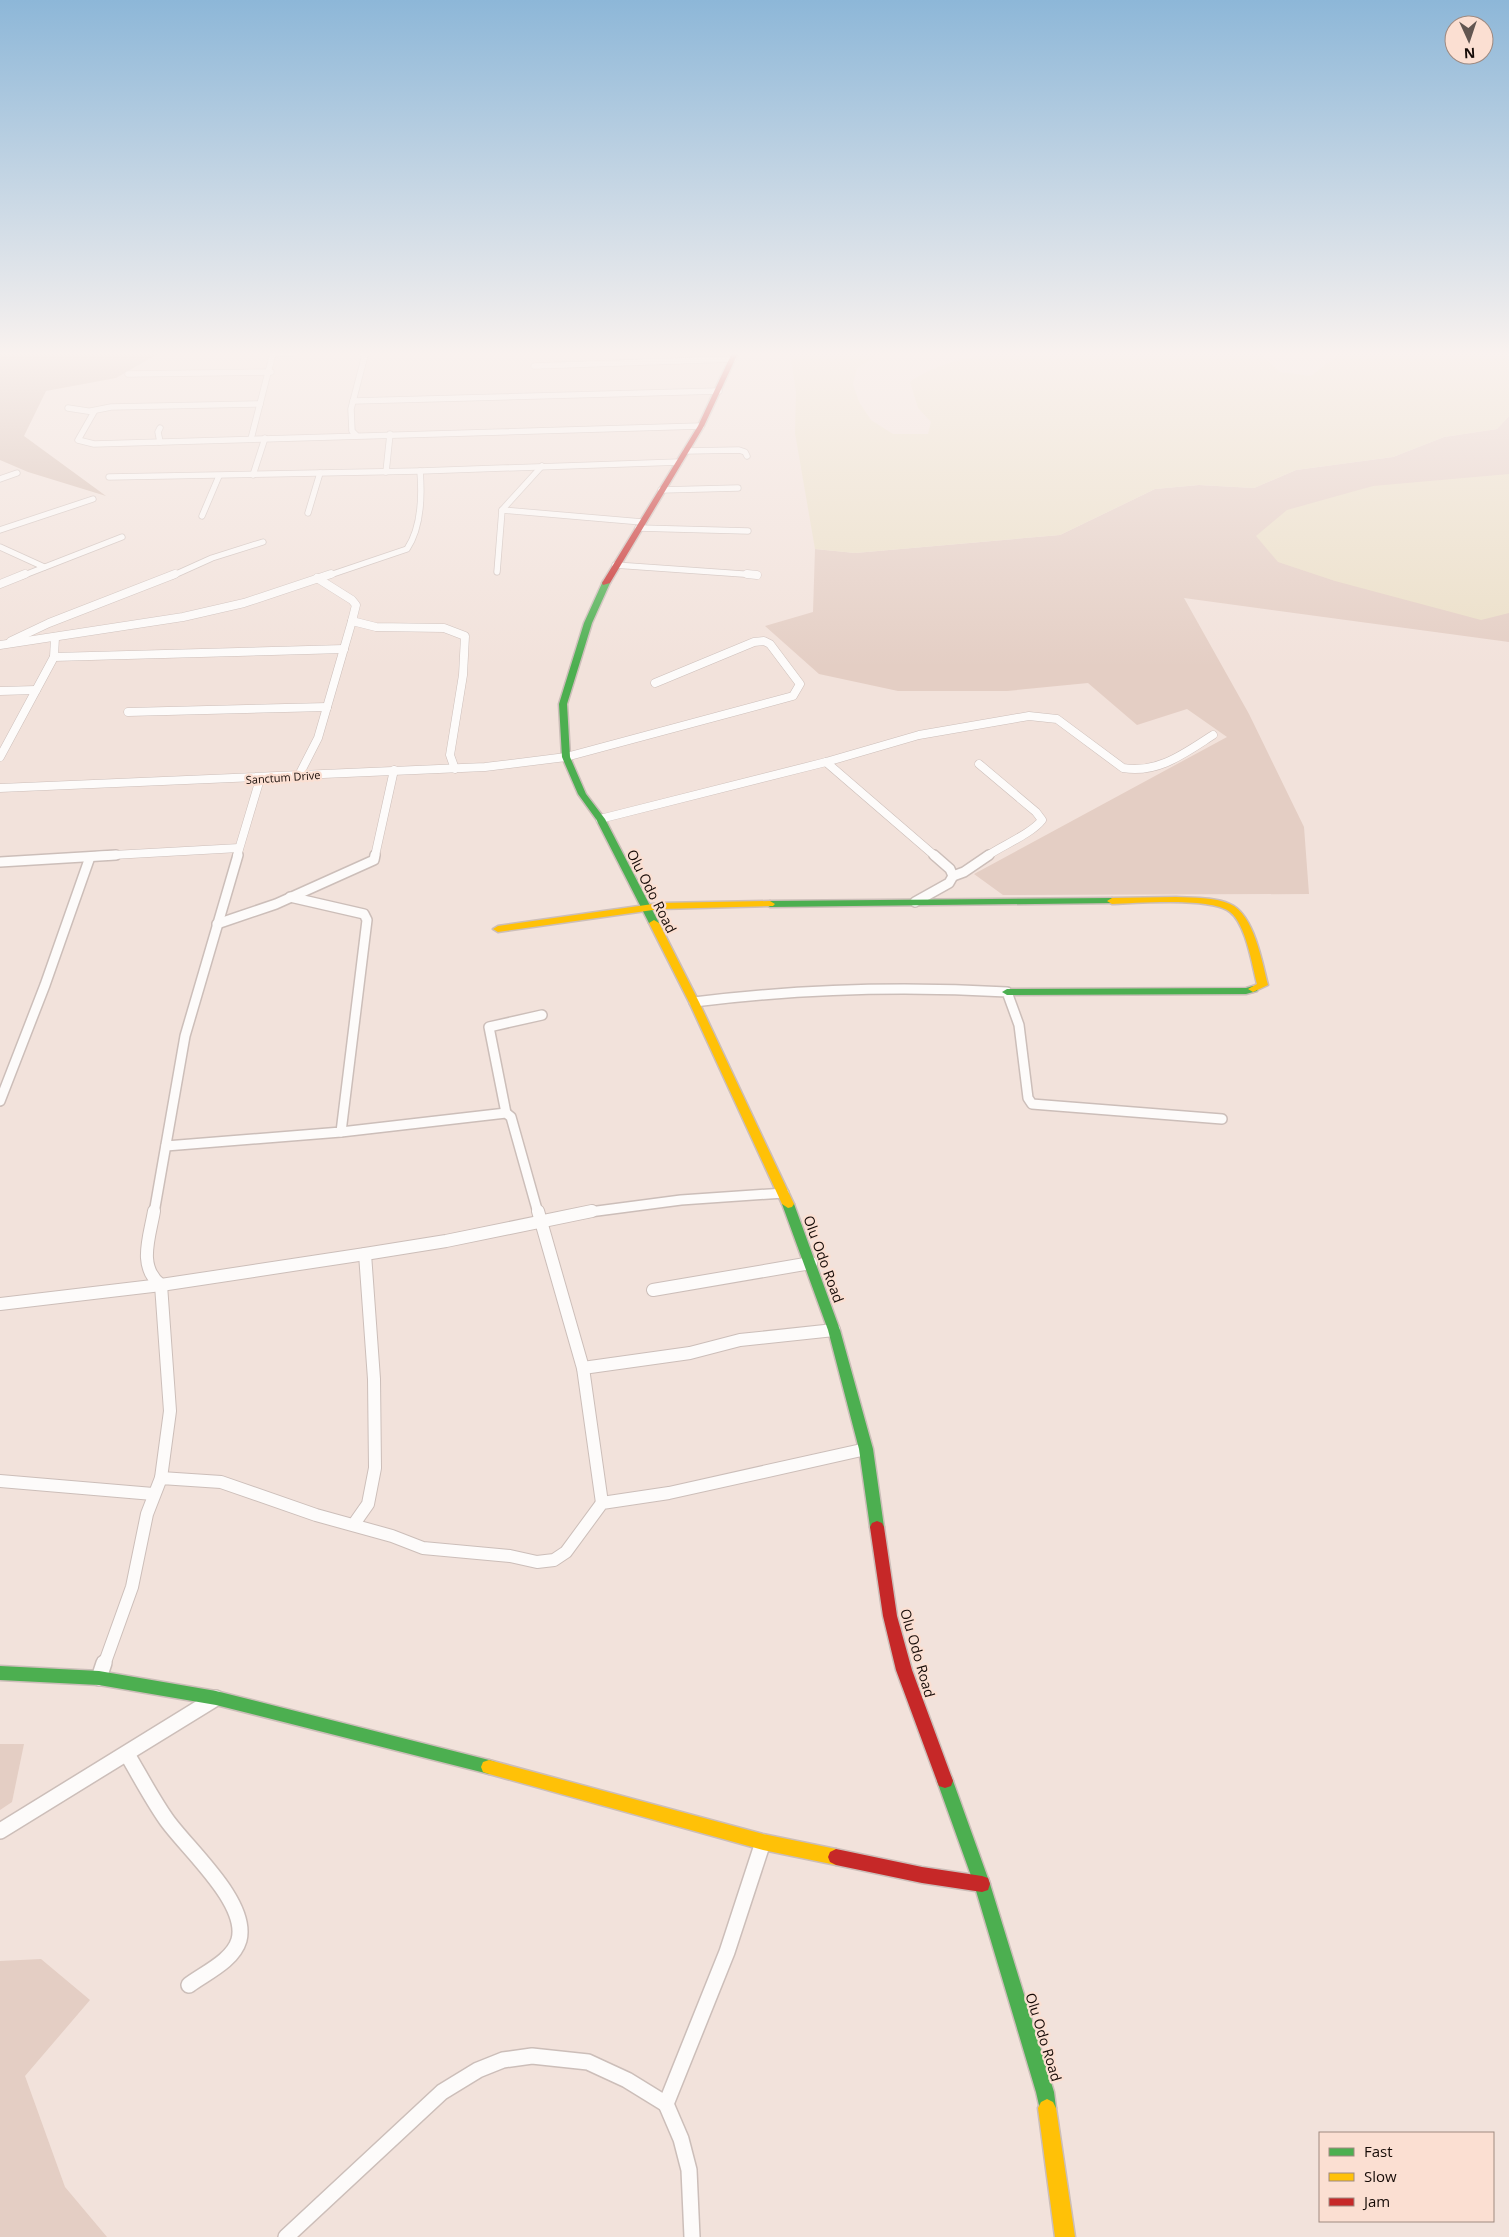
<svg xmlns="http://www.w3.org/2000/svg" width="1509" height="2237" viewBox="0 0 1509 2237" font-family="'Open Sans',sans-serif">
<rect width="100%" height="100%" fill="#f2e2db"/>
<g fill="#e4cec4">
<polygon points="1509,416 1509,642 1184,598 1249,714 1304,827 1309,894 1003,895 974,874 1227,737 1187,709 1137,725 1088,683 1007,691 898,691 819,674 765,626 813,612 815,549 855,553 1060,535 1155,489 1199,485 1254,488 1296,470 1393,457 1444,437 1497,429"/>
<polygon points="0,1744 24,1744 12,1802 0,1810"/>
<polygon points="41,1959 90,2000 25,2076 65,2187 107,2237 0,2237 0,1961"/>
</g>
<polygon fill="#d6beb2" points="0,353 159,353 116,378 46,391 24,436 106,496 28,472 0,460"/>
<g fill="#ebdfc7">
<path d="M790 353H881L857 368 853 384 859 402 871 420 893 434H928L931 422 918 408 910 382C931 365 978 353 1005 354 1021 354 1039 358 1055 353H1259L1280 372 1311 376 1340 353H1509V416L1497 429 1444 437 1393 457 1296 470 1254 488 1199 485 1155 489 1060 535 855 553 815 549 795 433 796 392Z"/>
<polygon points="1509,474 1509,613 1481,620 1335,581 1278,562 1256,536 1287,510 1373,486"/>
</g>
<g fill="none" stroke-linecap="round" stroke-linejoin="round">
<defs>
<g id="street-far4">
<polyline points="273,354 293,353"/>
<polyline points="534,366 733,359"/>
<polyline points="128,374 271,372"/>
<polyline points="353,401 719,391"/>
<polyline points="68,408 94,412 78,440 94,444 701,426"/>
<polyline points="91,411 111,407 260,404"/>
<polyline points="160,428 158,432 160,442"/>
<polyline points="356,435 352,431 351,409 365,355 362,353"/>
<polyline points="251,439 273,353"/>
<polyline points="686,451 739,450 745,452 747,456"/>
<polyline points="386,472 390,434"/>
<polyline points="253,475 265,438"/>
<polyline points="109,477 420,471 679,462"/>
<polyline points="0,479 17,473"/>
<polyline points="661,490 738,488"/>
<polyline points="502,510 642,522"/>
<polyline points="308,513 320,473"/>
<polyline points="202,516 219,476"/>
<polyline points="638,528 748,531"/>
<polyline points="0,530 93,499"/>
<polyline points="0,547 44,567"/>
<polyline points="615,565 757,575"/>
<polyline points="497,572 502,510 542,466"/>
<polyline points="22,576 122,537"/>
<polyline points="172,576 212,558 263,542"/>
<path d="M327 576 407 549C421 528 422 495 420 471"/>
</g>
<g id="street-far3">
<polyline points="747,574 757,575"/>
<polyline points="317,578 352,600 356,605 352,621 376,627 444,628 465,636 463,675 450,755 455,769"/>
<polyline points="0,584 25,574"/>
<polyline points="55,637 54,657 344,649"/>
<polyline points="11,641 49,623 175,574"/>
<polyline points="0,645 183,617 244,603 331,574"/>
<polyline points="0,691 36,690"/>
<polyline points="128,712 327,707"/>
<polyline points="0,757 54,657"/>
<polyline points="826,762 935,856"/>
<path d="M979 764 1036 812 1042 820C1031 834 1003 845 987 856"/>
<polyline points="299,775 318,738 352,621"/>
<polyline points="0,788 485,767 566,757 793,696 800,684 770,644 764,641 754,642 655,683"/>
<path d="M600 819 826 762 919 735 1029 716 1057 719 1123 768C1158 774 1185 753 1213 735"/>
<polyline points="95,856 239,848"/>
<polyline points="237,856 260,779"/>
<polyline points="375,856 394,770"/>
</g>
<g id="street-far2">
<polyline points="0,862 116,855"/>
<polyline points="953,876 964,872 989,855"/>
<polyline points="915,902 949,883 953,876 950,869 934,855"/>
<polyline points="217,924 276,904 374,860 375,855"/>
<path d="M694 1002C798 989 902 986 1007 992L1019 1025 1028 1098 1032 1104 1222 1119"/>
<polyline points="0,1101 45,985 90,857"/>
<polyline points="506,1113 489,1027 542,1015"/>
<polyline points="341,1132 506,1113 511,1117 538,1213"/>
<polyline points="166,1146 341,1132 367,920 364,914 290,897"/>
<polyline points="154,1213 185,1036 238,855"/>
<polyline points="582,1213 681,1200 784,1193"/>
</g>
<g id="street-far1">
<path d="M154 1211C150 1236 137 1267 161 1285L170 1411 161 1478"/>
<polyline points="538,1211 583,1368 602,1503"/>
<polyline points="653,1290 811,1263"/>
<polyline points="0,1304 161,1285 365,1254"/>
<polyline points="583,1368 690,1353 740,1340 834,1330"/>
<polyline points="0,1481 153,1494"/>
<polyline points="354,1524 368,1504 375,1468 374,1379 365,1254 446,1241 592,1211"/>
<polyline points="104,1665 132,1587 147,1514 161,1478 221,1482 316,1515 392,1536 423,1548 510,1556 537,1562 554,1560 566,1552 602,1503 669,1493 866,1449"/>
</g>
<g id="street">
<polyline points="99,1678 104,1663"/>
<path d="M127 1754C140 1776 152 1799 166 1819 186 1848 249 1902 239 1940 233 1961 205 1973 189 1985"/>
<polyline points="0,1831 216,1698"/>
<polyline points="666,2104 681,2139 689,2170 692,2237"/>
<polyline points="286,2237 442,2092 478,2070 503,2060 532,2056 588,2062 627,2080 666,2104 727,1952 763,1842"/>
</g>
<g id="fast">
<polygon points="603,581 610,583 592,623 567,704 570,757 586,794 605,819 659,923 654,926 649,923 596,819 578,794 562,757 559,704 584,623"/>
<polygon points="1112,898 1117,901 1115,903 770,907 765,904 770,901"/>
<polygon points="1253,986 1258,989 1257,991 1246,994 1007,995 1002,992 1007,989 1246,988"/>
<polygon points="788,1200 794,1204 840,1330 873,1449 884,1527 882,1531 877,1533 872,1531 870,1527 859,1449 828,1330 782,1204"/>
<polygon points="0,1666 99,1671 216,1691 489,1760 495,1762 497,1767 495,1772 489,1774 216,1705 99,1685 0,1680"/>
<polygon points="945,1774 951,1776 953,1781 990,1884 1054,2092 1056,2108 1053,2114 1047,2117 1041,2114 1036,2092 974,1884 937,1781 939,1776"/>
</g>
<g id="slow">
<path d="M1176 897C1194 898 1214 897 1230 904 1254 914 1262 962 1268 985L1253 992 1248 989 1257 984C1252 965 1246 924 1230 912 1212 897 1137 903 1112 904L1107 901 1112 898Z"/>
<polygon points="770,901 775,904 773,906 660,909 498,932 493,929 498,926 660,903"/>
<polygon points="654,920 659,923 699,1002 794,1204 792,1207 788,1208 782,1204 689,1002 649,923"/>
<polygon points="489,1760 763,1834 836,1849 842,1852 844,1857 842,1862 836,1865 763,1850 489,1774 483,1772 481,1767 483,1762"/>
<polygon points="1047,2099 1053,2102 1056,2108 1075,2237 1055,2237 1038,2108 1041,2102"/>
</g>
<g id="jam">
<polygon points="732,353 738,353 704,426 610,583 603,585 602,583 698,426"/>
<polygon points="877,1521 882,1523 884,1527 897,1616 912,1670 953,1781 951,1786 945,1788 939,1786 937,1781 896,1670 883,1616 870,1527 872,1523"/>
<polygon points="836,1849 922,1867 982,1876 988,1878 990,1884 988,1890 982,1892 922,1883 836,1865 830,1862 828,1857 830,1852"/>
</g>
</defs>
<use href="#street-far4" stroke="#ccbeb9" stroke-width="7"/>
<use href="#street-far3" stroke="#ccbeb9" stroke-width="9"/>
<use href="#street-far2" stroke="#ccbeb9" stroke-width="12"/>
<use href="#street-far1" stroke="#ccbeb9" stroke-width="14"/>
<use href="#street" stroke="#ccbeb9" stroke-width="18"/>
<use href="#fast" stroke="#ccbeb9" stroke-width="3"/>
<use href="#slow" stroke="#ccbeb9" stroke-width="3"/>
<use href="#jam" stroke="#ccbeb9" stroke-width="3"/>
<use href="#street-far4" stroke="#fdfbfa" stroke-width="5.5"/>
<use href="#street-far3" stroke="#fdfbfa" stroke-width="8"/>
<use href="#street-far2" stroke="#fdfbfa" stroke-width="9"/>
<use href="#street-far1" stroke="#fdfbfa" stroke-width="12"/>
<use href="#street" stroke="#fdfbfa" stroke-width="15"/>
<use href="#fast" fill="#4caf50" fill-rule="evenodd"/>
<use href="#slow" fill="#ffc107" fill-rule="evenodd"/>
<use href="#jam" fill="#c62828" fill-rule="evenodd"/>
</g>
<linearGradient id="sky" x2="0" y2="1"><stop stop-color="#8db7d8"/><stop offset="0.53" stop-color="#f9f2ef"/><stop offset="1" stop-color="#f9f2ef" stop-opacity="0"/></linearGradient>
<rect width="1509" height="667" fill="url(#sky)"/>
<g text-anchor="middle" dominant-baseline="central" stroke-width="4.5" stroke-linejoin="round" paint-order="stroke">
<g font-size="11" fill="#150a06" stroke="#fbdfd2">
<text transform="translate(283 777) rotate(-4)">Sanctum Drive</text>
</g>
<g font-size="14" fill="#150a06" stroke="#fbdfd2">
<text transform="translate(652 891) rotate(63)">Olu Odo Road</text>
<text transform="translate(824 1259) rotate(70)">Olu Odo Road</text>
<text transform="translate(918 1653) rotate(74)">Olu Odo Road</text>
<text transform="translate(1044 2037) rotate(73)">Olu Odo Road</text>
</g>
</g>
<rect x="1319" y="2132" width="175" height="90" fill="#fbdfd2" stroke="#9f8a80"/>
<rect x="1329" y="2148" width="25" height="8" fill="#4caf50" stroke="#9f8a80"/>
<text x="1364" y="2157" font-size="15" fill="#150a06">Fast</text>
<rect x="1329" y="2173" width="25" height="8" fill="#ffc107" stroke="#9f8a80"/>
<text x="1364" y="2182" font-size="15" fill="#150a06">Slow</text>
<rect x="1329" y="2198" width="25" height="8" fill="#c62828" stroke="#9f8a80"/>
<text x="1364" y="2207" font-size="15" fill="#150a06">Jam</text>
<g transform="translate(1469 40) rotate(177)"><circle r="24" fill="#fbdfd2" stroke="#9f8a80"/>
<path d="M0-4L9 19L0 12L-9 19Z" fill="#625651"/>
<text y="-8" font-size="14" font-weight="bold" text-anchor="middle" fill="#150a06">N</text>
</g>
</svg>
